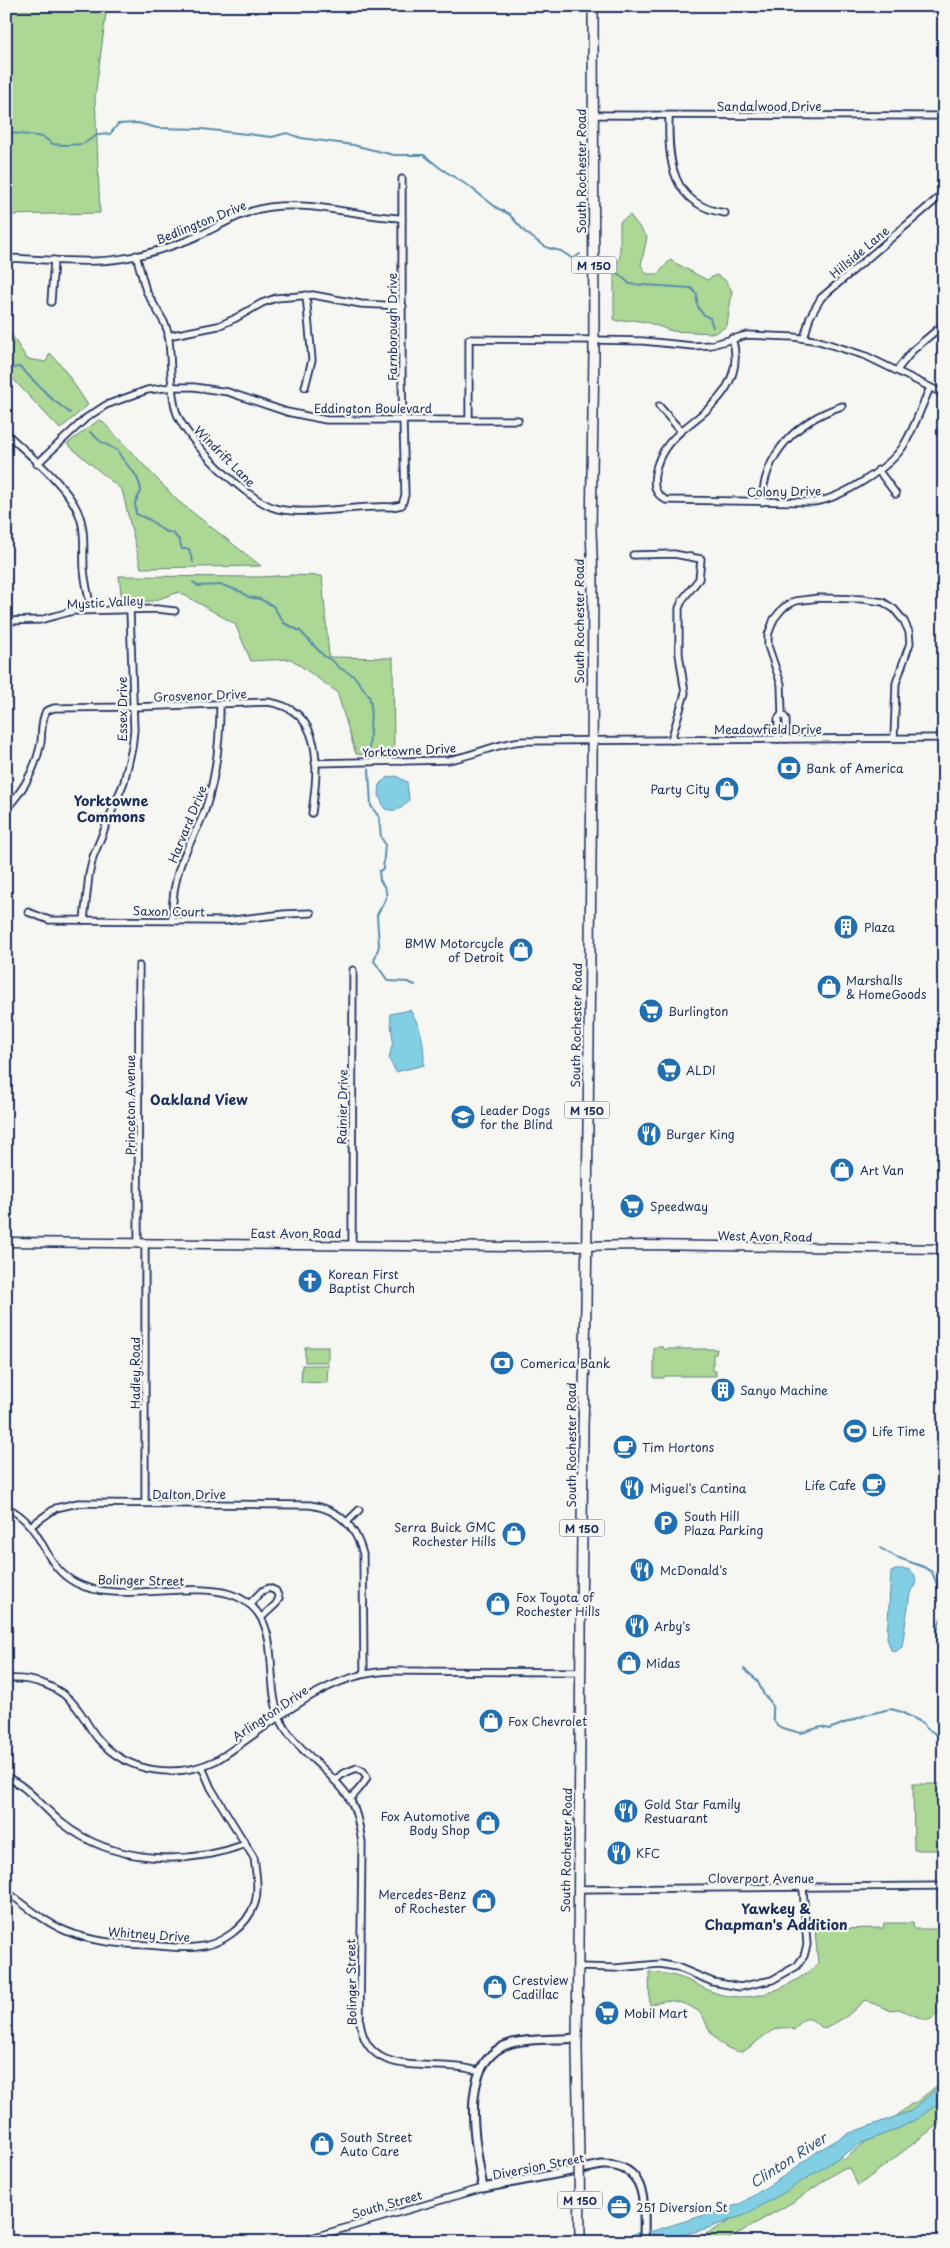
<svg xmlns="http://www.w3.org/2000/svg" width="950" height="2248" viewBox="0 0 950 2248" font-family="'Playpen Sans',sans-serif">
<rect width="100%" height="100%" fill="#f6f6f2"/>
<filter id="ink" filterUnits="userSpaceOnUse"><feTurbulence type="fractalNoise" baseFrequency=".02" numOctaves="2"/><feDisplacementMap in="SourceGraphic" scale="10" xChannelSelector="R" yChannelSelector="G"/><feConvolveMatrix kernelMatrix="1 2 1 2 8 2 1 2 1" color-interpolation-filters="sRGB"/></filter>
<g filter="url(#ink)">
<g fill="#acd795" stroke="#64837a">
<polygon points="6,6 107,6 95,97 100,213 6,215"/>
<polygon points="938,10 944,11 944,57 937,53"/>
<polygon points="630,215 647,237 641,265 647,274 658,274 670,260 707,280 716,275 725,280 732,291 727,326 715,333 672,331 646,322 632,320 617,321 614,319 614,270 620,257 620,222"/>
<polygon points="6,326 27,359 46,362 50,353 62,366 88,405 60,429 12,378 6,378"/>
<polygon points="100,419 178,501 261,566 141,568 122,490 67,444"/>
<polygon points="291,575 322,576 329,657 393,658 394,753 374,755 356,754 337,692 291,659 251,661 235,624 179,592 153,601 122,602 119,576 261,577"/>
<rect x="305" y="1347" width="23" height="15"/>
<polygon points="654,1347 663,1347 664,1349 717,1349 716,1354 713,1354 713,1371 716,1371 716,1376 664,1376 664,1378 654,1378"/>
<polygon points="302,1365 328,1365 327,1383 301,1382"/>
<polygon points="913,1784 944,1784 944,1850 914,1850"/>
<path d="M884 1923H913L914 1929H944V2011L929 2020H925L899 2009 889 2010 865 2000 847 2016 825 2029C810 2021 809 2010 794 2030 774 2020 758 2044 742 2052 729 2051 718 2043 711 2032 706 2026 705 2017 699 2012 687 2002 661 1995 650 2007L649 1972C662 1973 675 1975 687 1980 698 1984 707 1991 719 1994 756 2004 791 1987 818 1964L815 1929 883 1928Z"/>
<polygon points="944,2080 944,2120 858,2186 849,2168 842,2169 793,2202 723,2242 692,2242 775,2195 839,2153 844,2160 911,2104 914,2104"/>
</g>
<g fill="#82cee2" stroke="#598ead">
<path d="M396 776 407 782 409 800C401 810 397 812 385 809L379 796 380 783 389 777Z"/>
<path d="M410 1010C422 1029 424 1042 424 1065L396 1072 389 1059 393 1041 390 1014Z"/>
<polygon points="898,1569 908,1569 915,1575 916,1585 910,1593 902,1647 895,1652 891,1650 887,1638 891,1572"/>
<polygon points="944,2082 944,2099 920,2117 902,2127 862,2143 785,2192 745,2215 708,2228 672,2238 665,2242 621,2242 626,2240 636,2233 653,2231 740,2204 787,2174 818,2151 847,2134 911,2111"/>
</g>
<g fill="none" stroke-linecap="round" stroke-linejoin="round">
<g stroke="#598ead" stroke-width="2">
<polyline points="6,132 43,137 53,144 66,145 83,144 97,135 110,134 118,124 138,123 157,128 202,129 272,137 287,133 301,138 353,145 394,155 424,155 440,168 470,187 497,208 509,214 525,232 541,244 548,248 561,251 573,259 580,254"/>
<path d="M614 270 630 284 691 288 697 294C696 306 699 314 710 318L713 327"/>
<polyline points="6,360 10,369 18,367 21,368 52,399 70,413"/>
<path d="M90 432 100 441 118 451C124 466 139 471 141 491L135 503 136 514 150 520 164 531 173 533 179 540 182 549H189L193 562"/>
<polyline points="193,582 198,586 222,585 242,592 248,597 260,599 273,606 284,623 300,631 324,656 334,662 338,667 354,676 369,696 371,704 369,755"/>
<path d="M369 769 371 806 379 817 381 837 385 844 383 869 379 871 380 881C393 895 383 902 377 915L379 946 374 961 388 981 408 982 415 985"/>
<polyline points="880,1548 896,1557 924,1567 932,1572 938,1587 944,1590"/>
<path d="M944 1615C932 1628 939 1647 944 1661"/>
<polyline points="744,1669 757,1680 764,1695 770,1701 773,1710 773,1719 777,1725 782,1728 801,1733 821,1727 829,1729 866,1715 890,1709 899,1711 923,1723 926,1728 944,1739"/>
</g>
<defs>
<g id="minor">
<polyline points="594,115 944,116"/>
<path d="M669 116C668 161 671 205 725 213"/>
<path d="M136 255 146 291 164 322 168 332C172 357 169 386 176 411 184 439 249 503 278 509 311 516 357 505 392 507L402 505 405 495 402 381V179"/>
<path d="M6 258C36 259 67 262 97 261 125 260 156 252 183 242 212 232 238 211 270 207 315 201 358 217 402 218"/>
<polyline points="51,302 54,260"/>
<polyline points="168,336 218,326 234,319 262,303 276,298 313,295 361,304 403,306"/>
<path d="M732 338C738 356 735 374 725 390 703 423 662 431 655 474 653 486 655 494 666 500L814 502C840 499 890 468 904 445 915 427 921 407 930 388"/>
<polyline points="804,338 810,317 821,298 944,193"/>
<polyline points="897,370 913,350 944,324"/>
<polyline points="305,387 312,360 306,295"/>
<polyline points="659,406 681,431"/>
<polyline points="469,418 469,339 593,340 643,341 693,346 711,345 747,335 794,337 819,341 866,356 944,394"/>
<path d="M6 433C28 454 67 485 78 512 86 529 83 550 84 569 85 583 89 597 91 610"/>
<polyline points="37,464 86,418 106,405 147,390 173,387 194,387 228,392 287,412 326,420 518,420"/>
<polyline points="878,470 896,494"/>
<path d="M762 502C764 453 797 421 842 406"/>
<polyline points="633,555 674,554 701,559 699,579 683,599 679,608 679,654 685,693 671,740"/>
<polyline points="6,621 40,620 73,611 157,609 175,611"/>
<polyline points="782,714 786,719 786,739"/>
<polyline points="778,739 778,719 782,714 781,684 768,646 768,635 774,619 783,608 795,601 819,598 863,599 883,602 894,609 904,621 909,632 910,643 896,683 894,738"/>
<path d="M315 763 448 760C474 756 497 743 523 741L944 738"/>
<path d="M6 809C24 790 36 768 41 742 42 731 41 721 46 711L54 708 134 707 268 702C325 710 318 769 312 813"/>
<polyline points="28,912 49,920 225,921 284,914 311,913"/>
<polyline points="84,920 89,875 93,857 124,782 132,748 134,730 130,610"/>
<path d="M172 920C172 901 174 882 181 863 188 845 198 829 205 810 217 775 220 741 220 704"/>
<polyline points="138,1244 139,966"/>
<polyline points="352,1244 353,970"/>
<polyline points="145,1503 145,1244"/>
<path d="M6 1507C47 1527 40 1564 76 1583 116 1604 187 1581 230 1594 286 1612 263 1673 279 1716 291 1748 331 1769 350 1799 357 1812 360 1828 362 1843L360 2022C368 2084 438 2056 480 2072"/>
<polyline points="347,1522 359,1510"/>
<path d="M32 1525 56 1508 78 1503 310 1505C339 1509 356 1527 363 1554L364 1673"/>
<polyline points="249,1604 262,1591 269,1588 276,1591 279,1598 276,1604 262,1617"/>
<path d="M6 1679C33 1677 61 1686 77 1708 85 1718 90 1730 99 1740 129 1774 178 1779 217 1760 272 1725 324 1672 392 1671L581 1672"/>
<path d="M6 1777C28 1786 44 1809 62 1823 113 1864 187 1866 246 1844"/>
<path d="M335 1781 342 1774 357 1768 363 1771 367 1777C364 1786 355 1792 350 1800"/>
<polyline points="579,1889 944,1886"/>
<path d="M6 1891C25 1905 44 1922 66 1931 92 1942 120 1944 148 1945 164 1946 181 1949 197 1947 221 1945 247 1927 255 1903 259 1890 256 1872 254 1858L211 1788 202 1767"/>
<polyline points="578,1967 616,1968 660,1964 677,1967 713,1982 740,1987 772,1980 797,1966 804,1956 807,1945 803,1888"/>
<polyline points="297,2242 483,2188"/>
</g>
<path id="tertiary" d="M577 2038C556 2040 532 2038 512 2043 455 2059 476 2146 483 2188L602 2165C650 2163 644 2209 644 2242"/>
<polyline id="secondary" points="6,1242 509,1247 643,1245 944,1249"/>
<polyline id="primary" points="579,2158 577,2049 583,1428 586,1306 592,770 593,579 591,530 594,353 593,6"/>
</defs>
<use href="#minor" stroke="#1b2f5e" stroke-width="9"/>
<use href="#tertiary" stroke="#1b2f5e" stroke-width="11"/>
<use href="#secondary" stroke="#1b2f5e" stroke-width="11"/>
<use href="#primary" stroke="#1b2f5e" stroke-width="12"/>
<use href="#minor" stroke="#f6f6f2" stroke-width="5.5"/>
<use href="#tertiary" stroke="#f6f6f2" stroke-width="7"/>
<use href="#secondary" stroke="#f6f6f2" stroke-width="8"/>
<use href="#primary" stroke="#f6f6f2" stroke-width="9"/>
<defs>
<polyline id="primary-bridge" points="579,2158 580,2242"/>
</defs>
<use href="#primary-bridge" stroke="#1b2f5e" stroke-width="12" stroke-linecap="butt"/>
<use href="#primary-bridge" stroke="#f6f6f2" stroke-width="9"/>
</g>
</g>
<defs>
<symbol id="bank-disc" viewBox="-11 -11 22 22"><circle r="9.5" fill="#1f6fb2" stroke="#f6f6f2"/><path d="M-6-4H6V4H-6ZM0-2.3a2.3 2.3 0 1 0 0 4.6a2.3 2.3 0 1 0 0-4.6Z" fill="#fff"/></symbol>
<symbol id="shop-disc" viewBox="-11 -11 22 22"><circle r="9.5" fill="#1f6fb2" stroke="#f6f6f2"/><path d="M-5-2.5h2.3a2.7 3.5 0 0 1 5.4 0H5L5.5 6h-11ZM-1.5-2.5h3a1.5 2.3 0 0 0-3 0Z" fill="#fff"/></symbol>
<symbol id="building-disc" viewBox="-11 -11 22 22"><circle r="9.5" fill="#1f6fb2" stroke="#f6f6f2"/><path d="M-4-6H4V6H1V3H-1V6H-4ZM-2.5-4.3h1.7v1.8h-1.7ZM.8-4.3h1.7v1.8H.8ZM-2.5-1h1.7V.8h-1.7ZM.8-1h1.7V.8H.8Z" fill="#fff"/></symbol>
<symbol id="supermarket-disc" viewBox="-11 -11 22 22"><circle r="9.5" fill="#1f6fb2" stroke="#f6f6f2"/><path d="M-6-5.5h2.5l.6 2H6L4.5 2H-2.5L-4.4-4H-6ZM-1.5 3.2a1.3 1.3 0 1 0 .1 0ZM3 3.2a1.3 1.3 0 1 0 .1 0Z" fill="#fff"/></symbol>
<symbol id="school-disc" viewBox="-11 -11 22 22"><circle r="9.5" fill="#1f6fb2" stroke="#f6f6f2"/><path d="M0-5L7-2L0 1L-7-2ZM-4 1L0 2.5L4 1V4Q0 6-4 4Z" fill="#fff"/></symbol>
<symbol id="restaurant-disc" viewBox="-11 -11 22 22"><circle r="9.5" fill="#1f6fb2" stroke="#f6f6f2"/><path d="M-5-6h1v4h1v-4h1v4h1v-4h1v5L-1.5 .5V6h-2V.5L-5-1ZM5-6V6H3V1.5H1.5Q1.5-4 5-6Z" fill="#fff"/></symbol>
<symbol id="church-disc" viewBox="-11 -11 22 22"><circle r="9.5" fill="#1f6fb2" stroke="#f6f6f2"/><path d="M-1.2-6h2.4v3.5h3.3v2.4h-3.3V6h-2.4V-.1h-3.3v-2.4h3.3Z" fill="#fff"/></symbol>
<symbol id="stadium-disc" viewBox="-11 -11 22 22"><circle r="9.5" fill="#1f6fb2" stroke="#f6f6f2"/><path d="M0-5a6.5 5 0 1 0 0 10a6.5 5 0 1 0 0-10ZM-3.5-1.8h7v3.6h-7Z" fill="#fff"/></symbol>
<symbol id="cafe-disc" viewBox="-11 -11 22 22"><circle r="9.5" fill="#1f6fb2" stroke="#f6f6f2"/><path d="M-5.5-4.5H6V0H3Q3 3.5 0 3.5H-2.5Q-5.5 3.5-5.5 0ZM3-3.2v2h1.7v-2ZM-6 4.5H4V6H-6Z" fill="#fff"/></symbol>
<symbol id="parking-disc" viewBox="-11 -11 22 22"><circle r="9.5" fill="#1f6fb2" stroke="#f6f6f2"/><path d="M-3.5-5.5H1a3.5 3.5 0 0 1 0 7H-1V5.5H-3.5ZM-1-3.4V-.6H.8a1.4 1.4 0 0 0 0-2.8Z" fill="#fff"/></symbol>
<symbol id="office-disc" viewBox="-11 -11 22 22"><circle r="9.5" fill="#1f6fb2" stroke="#f6f6f2"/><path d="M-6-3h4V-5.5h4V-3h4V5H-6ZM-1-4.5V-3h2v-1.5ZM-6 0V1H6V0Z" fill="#fff"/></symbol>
</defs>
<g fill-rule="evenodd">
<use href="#bank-disc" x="775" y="754" width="28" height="28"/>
<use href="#shop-disc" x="713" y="775" width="28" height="28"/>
<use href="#building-disc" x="832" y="913" width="28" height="28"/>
<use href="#shop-disc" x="507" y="936" width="28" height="28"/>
<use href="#shop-disc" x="815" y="973" width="28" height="28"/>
<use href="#supermarket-disc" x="637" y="997" width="28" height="28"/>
<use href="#supermarket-disc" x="655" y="1056" width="28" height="28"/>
<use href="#school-disc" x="449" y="1103" width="28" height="28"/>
<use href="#restaurant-disc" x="635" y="1120" width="28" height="28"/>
<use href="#shop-disc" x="828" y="1156" width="28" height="28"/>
<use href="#supermarket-disc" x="618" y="1192" width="28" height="28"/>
<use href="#church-disc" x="296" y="1267" width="28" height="28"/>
<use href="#bank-disc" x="488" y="1349" width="28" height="28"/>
<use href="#building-disc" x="709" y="1376" width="28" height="28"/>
<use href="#stadium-disc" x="841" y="1417" width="28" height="28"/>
<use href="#cafe-disc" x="611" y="1433" width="28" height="28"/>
<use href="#cafe-disc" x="860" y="1471" width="28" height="28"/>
<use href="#restaurant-disc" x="618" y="1474" width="28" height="28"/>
<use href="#parking-disc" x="652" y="1509" width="28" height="28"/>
<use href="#shop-disc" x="500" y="1520" width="28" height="28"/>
<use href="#restaurant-disc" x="628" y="1556" width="28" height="28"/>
<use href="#shop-disc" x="484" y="1590" width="28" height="28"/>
<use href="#restaurant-disc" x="623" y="1612" width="28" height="28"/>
<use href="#shop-disc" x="615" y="1649" width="28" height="28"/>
<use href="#shop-disc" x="477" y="1707" width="28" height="28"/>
<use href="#restaurant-disc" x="612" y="1797" width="28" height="28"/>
<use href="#shop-disc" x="474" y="1809" width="28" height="28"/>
<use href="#restaurant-disc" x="605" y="1839" width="28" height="28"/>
<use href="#shop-disc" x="470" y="1887" width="28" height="28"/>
<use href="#shop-disc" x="481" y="1973" width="28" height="28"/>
<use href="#supermarket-disc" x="593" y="1999" width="28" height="28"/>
<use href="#shop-disc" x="308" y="2130" width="28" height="28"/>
<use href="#office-disc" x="605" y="2193" width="28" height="28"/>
</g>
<g text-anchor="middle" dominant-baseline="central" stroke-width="4.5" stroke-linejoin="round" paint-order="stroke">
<g fill="#f6f6f2" stroke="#5d6b8a" stroke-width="1">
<rect x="571.5" y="256.5" width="45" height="17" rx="4"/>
<rect x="564.5" y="1101.5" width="45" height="17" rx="4"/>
<rect x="559.5" y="1519.5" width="45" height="17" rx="4"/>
<rect x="557.5" y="2191.5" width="45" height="17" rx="4"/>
</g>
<g font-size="11" font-weight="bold" fill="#1b2f5e">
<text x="594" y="265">M 150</text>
<text x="587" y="1110">M 150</text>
<text x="582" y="1528">M 150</text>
<text x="580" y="2200">M 150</text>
</g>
<g font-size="12" fill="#1b2f5e" stroke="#f6f6f2">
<text x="769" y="106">Sandalwood Drive</text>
<text transform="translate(581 171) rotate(-90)">South Rochester Road</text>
<text transform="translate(201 222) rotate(-22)">Bedlington Drive</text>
<text transform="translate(859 252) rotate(-40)">Hillside Lane</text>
<text transform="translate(392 327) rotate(-90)">Farnborough Drive</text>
<text x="373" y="408">Eddington Boulevard</text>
<text transform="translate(225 456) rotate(45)">Windrift Lane</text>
<text transform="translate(784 491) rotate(-1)">Colony Drive</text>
<text transform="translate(105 602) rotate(-3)">Mystic Valley</text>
<text transform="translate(579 621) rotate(-90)">South Rochester Road</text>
<text transform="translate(200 695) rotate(-2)">Grosvenor Drive</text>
<text transform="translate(122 709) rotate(-90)">Essex Drive</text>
<text x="768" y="729">Meadowfield Drive</text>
<text transform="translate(409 750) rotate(-3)">Yorktowne Drive</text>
<text transform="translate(187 824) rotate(-68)">Harvard Drive</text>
<text transform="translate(169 911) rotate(1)">Saxon Court</text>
<text transform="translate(576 1025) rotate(-89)">South Rochester Road</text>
<text transform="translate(130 1105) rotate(-90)">Princeton Avenue</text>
<text transform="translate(342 1107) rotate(-89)">Rainier Drive</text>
<text x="296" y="1233">East Avon Road</text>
<text transform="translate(765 1236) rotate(1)">West Avon Road</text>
<text transform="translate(135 1373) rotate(-90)">Hadley Road</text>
<text transform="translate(571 1445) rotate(-90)">South Rochester Road</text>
<text x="189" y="1494">Dalton Drive</text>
<text transform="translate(141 1580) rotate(1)">Bolinger Street</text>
<text transform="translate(270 1713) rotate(-34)">Arlington Drive</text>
<text transform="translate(566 1850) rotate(-89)">South Rochester Road</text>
<text x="761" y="1878">Cloverport Avenue</text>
<text transform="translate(149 1934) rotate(4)">Whitney Drive</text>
<text transform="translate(351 1982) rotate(-91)">Bolinger Street</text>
<text transform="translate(538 2166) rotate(-11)">Diversion Street</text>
<text transform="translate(387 2204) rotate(-16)">South Street</text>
</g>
<g font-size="12" fill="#1b2f5e" stroke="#f6f6f2" text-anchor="start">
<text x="806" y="768">Bank of America</text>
<text x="710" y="789" text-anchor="end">Party City</text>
<text x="864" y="927">Plaza</text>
<text x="504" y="943" text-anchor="end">BMW Motorcycle<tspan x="504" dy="14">of Detroit</tspan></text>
<text x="846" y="980">Marshalls<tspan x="846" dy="14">&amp; HomeGoods</tspan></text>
<text x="668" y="1011">Burlington</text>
<text x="686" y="1070">ALDI</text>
<text x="480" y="1110">Leader Dogs<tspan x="480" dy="14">for the Blind</tspan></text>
<text x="666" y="1134">Burger King</text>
<text x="860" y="1170">Art Van</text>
<text x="650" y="1206">Speedway</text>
<text x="328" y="1274">Korean First<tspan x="328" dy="14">Baptist Church</tspan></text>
<text x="520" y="1363">Comerica Bank</text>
<text x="740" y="1390">Sanyo Machine</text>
<text x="872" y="1431">Life Time</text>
<text x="642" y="1447">Tim Hortons</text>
<text x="856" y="1485" text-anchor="end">Life Cafe</text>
<text x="650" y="1488">Miguel's Cantina</text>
<text x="684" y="1516">South Hill<tspan x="684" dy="14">Plaza Parking</tspan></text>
<text x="496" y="1527" text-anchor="end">Serra Buick GMC<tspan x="496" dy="14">Rochester Hills</tspan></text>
<text x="660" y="1570">McDonald's</text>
<text x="516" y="1597">Fox Toyota of<tspan x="516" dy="14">Rochester Hills</tspan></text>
<text x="654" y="1626">Arby's</text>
<text x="646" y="1663">Midas</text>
<text x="508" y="1721">Fox Chevrolet</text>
<text x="644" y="1804">Gold Star Family<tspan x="644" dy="14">Restuarant</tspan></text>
<text x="470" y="1816" text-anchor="end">Fox Automotive<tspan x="470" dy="14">Body Shop</tspan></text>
<text x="636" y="1853">KFC</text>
<text x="466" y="1894" text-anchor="end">Mercedes-Benz<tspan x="466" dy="14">of Rochester</tspan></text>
<text x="512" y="1980">Crestview<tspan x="512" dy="14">Cadillac</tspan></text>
<text x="624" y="2013">Mobil Mart</text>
<text x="340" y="2137">South Street<tspan x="340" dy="14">Auto Care</tspan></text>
<text x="636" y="2207">251 Diversion St</text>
</g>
<g font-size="14" font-weight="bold" fill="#1b2f5e" stroke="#f6f6f2">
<text x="111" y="800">Yorktowne<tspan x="111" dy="16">Commons</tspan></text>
<text x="199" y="1099">Oakland View</text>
<text x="776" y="1908">Yawkey &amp;<tspan x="776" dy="16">Chapman's Addition</tspan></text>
</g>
<g font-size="14" font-style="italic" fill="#35577f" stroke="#f6f6f2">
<text transform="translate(788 2160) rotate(-33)">Clinton River</text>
</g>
</g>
<rect width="950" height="2248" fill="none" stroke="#f6f6f2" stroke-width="25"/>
<rect x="12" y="12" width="925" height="2223" fill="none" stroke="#1b2f5e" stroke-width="2" filter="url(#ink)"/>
</svg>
